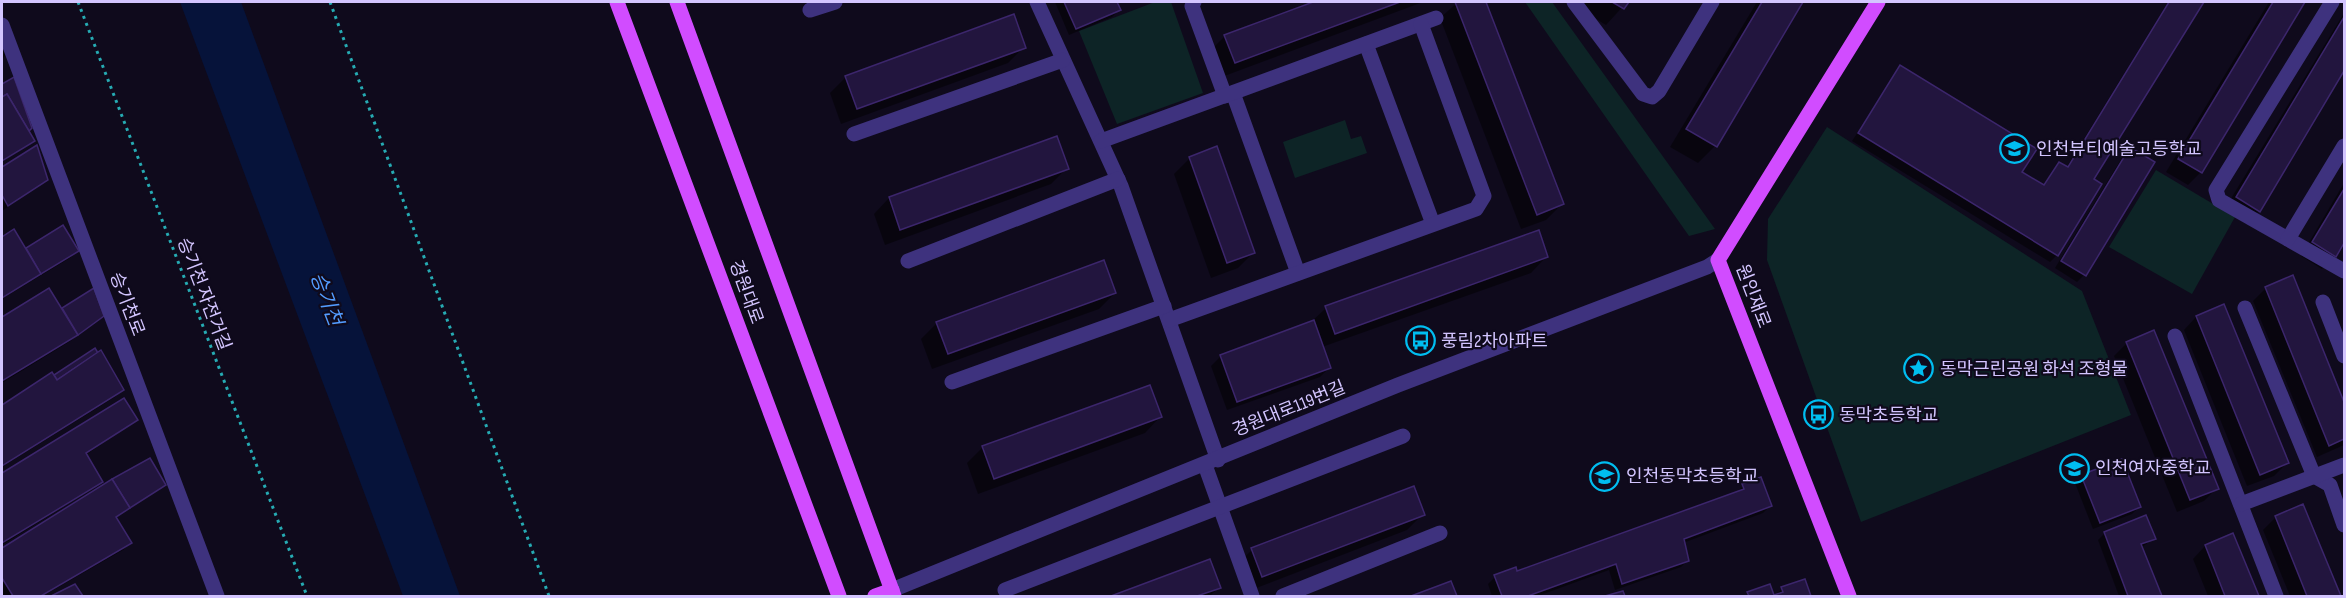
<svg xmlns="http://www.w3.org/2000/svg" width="2346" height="598" viewBox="0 0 2346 598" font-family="'Sofia Sans Condensed','Noto Sans KR',sans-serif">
<rect width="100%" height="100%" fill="#0f0a1c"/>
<g fill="#0d2426">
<polygon points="1155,2 1171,2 1203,93 1117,124 1079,31"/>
<polygon points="1525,2 1552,2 1715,229 1689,236"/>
<polygon points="1345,120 1351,139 1361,136 1367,153 1295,178 1283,142"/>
<polygon points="1827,127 2082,291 2131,415 1861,522 1767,260 1768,219"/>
<polygon points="2156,170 2235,217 2192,294 2109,247"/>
</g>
<polygon fill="#06133a" points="180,2 241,2 460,596 403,596"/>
<g fill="#0007">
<polygon points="1055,2 1116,2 1119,10 1112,17 1069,35"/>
<polygon points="1317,2 1423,2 1219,78 1209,52 1225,36"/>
<polygon points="1484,2 1562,204 1546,220 1521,229 1440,18 1458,2"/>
<polygon points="1582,2 1627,2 1606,25 1578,8"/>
<polygon points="1757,2 1801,2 1715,146 1698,163 1670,147"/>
<polygon points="2168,2 2202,2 2092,180 2057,255 2050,262 1852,141 1901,67 2020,172 2042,186 2059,163 2066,168"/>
<polygon points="2269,2 2303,2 2201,172 2188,185 2166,172"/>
<polygon points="2344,13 2344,68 2259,211 2246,224 2224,210"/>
<polygon points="2,43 6,55 2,59"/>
<polygon points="1024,47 1008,63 841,124 830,93 846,77"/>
<polygon points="13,79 27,131 33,141 2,162 2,86"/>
<polygon points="36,148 46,180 2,211 2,169"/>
<polygon points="2131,149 2153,163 2084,275 2077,282 2055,268 2123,156"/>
<polygon points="1190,158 1254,252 1238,268 1211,278 1174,174"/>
<polygon points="1067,168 1051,184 885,245 874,214 889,198"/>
<polygon points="2344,183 2344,240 2335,256 2322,269 2301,256"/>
<polygon points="63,227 77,251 70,258 2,299 2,239 14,231 25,250"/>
<polygon points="1546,257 1531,273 1322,347 1330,367 1320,377 1227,410 1211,366 1221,356 1310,323 1326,308"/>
<polygon points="2292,277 2344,406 2344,445 2317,457 2253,301 2266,288"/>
<polygon points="49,290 61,310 93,290 102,316 69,342 2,383 2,319"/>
<polygon points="1115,293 1099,309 932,369 921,339 937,323"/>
<polygon points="2223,306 2287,463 2274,476 2247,486 2184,330 2196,317"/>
<polygon points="2127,343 2217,488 2204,501 2177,512 2114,356"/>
<polygon points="55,376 122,390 115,397 2,467 2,401 5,404"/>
<polygon points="124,400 137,419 86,455 102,481 94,488 2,545 2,475"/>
<polygon points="1160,417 1145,433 978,494 967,463 983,447"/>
<polygon points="149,460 164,485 115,518 130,543 123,550 43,596 2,596 2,550"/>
<polygon points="2082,476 2139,507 2132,514 2093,529 2075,483"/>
<polygon points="1743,486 1770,506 1763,513 1683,543 1688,560 1681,567 1615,590 1609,570 1538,596 1492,596 1488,584 1495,577 1517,573 1736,493"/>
<polygon points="2302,506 2339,596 2290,596 2263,530 2276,517"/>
<polygon points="1423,514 1407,530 1246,592 1236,565 1252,550"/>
<polygon points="2105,533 2154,538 2141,548 2160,596 2119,596 2098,540"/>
<polygon points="2232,535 2257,596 2208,596 2193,559 2205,546"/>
<polygon points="1209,561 1219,587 1210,596 1115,596"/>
<polygon points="1804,581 1809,596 1774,596 1782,589"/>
<polygon points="1450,583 1455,596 1415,596"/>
</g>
<g fill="#22153e" stroke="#3c266c" stroke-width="1.5">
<polygon points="1064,2 1117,2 1121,10 1076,29"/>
<polygon points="1313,2 1400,2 1235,63 1224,35"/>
<polygon points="1455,2 1486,2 1564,204 1537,215"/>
<polygon points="1612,2 1629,2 1624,9"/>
<polygon points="1762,2 1803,2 1717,147 1686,129"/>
<polygon points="2169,2 2204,2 2094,179 2102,184 2058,256 1858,133 1900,65 2037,149 2022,172 2044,185 2059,162 2068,167"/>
<polygon points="2273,2 2305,2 2202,173 2178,159"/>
<polygon points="1014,14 1026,48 857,109 845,76"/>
<polygon points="2344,17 2344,71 2260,212 2236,197"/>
<polygon points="14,77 32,128 29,131 7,94 2,97 2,84"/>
<polygon points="7,94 35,141 2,161 2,97"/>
<polygon points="1057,136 1069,169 900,230 889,197"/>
<polygon points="37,145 48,180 8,206 2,195 2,167"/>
<polygon points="1217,146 1255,253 1227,263 1189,157"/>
<polygon points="2130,147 2155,162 2086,276 2061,261"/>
<polygon points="2344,189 2344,243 2336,257 2312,242"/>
<polygon points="63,225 79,251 41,274 26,248"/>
<polygon points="14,229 41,274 2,298 2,237"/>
<polygon points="1539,230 1548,257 1335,334 1325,306"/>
<polygon points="1104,260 1116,293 948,354 936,322"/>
<polygon points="2293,275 2344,402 2344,439 2329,446 2265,287"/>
<polygon points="49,288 78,335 2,381 2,317"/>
<polygon points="94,288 104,316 78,335 62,308"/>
<polygon points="2224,304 2289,463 2260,475 2196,316"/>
<polygon points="1314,320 1331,368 1237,402 1220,355"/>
<polygon points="2154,330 2219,489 2190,500 2126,342"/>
<polygon points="95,348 98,353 57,380 54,375"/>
<polygon points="101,350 124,390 2,466 2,405 52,372 57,380"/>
<polygon points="1150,385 1162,417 994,479 982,446"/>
<polygon points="124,398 138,420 86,453 103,482 2,543 2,473"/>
<polygon points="150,458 166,485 130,508 112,479"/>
<polygon points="2122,459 2141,507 2100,523 2081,475"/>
<polygon points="1761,477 1772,506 1684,539 1689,561 1622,584 1616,564 1528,596 1502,596 1494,575 1516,567 1517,571 1744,489 1742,484"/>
<polygon points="112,479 130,508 116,517 132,543 41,596 13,596 2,578 2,548"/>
<polygon points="1414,486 1425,515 1262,577 1251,548"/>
<polygon points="2303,504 2341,596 2307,596 2275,516"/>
<polygon points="2146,515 2156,539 2141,544 2162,596 2128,596 2104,532"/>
<polygon points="2233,533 2259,596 2225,596 2205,545"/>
<polygon points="1210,559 1221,588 1197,596 1111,596"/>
<polygon points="1805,579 1811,596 1749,596 1747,592 1770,584 1774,595 1783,592 1781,587"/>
<polygon points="1451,581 1457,596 1411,596"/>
<polygon points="75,584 83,596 51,596"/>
<polygon points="1623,591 1625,596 1605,596"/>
</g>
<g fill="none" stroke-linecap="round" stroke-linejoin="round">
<g stroke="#26abb3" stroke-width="3" stroke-dasharray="3 4.5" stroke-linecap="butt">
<polyline points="78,2 307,596"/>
<polyline points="330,2 549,596"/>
</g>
<g stroke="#3e327e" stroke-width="15">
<polyline points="1037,2 1121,186 1218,460"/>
<polyline points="1194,2 1192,6 1225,96"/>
<polyline points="1574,2 1643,94 1652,97 1659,91 1712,2"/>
<polyline points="2332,2 2216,190 2219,200 2344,271"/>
<polyline points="810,10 835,2"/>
<polyline points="2,25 217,596"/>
<polyline points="1366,44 1433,224"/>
<polyline points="1233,93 1298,273"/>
<polyline points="854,134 1063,60"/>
<polyline points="1101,141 1436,18"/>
<polyline points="2288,239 2344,146"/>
<polyline points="908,261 1118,179"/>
<polyline points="2323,302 2344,356"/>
<polyline points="2245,308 2314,476 2330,485 2344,525"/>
<polyline points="1169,320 1476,209 1484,196 1421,24"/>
<polyline points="2175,336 2276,596"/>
<polyline points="952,382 1164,306"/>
<polyline points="1205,465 1252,596"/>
<polyline points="2241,504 2344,465"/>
<polyline points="892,590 1398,385 1707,267 1718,260"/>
<polyline points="1005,590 1403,436"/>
<polyline points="1283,596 1440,533"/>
</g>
<g stroke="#d14cff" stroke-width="15">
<polyline points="617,2 839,596"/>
<polyline points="677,2 894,596"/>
<polyline points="875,596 892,590"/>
<polyline points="1849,596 1718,260 1878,2"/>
</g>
</g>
<defs>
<symbol id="school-ring" viewBox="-11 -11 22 22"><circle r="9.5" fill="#0f0a1c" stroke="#00bdf0" stroke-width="1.5"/><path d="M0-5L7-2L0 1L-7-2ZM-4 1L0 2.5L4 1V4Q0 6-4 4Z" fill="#00bdf0"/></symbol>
<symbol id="bus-ring" viewBox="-11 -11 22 22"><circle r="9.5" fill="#0f0a1c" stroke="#00bdf0" stroke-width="1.5"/><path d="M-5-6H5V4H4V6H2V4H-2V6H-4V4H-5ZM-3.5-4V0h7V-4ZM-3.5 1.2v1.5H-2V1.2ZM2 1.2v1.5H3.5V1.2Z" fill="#00bdf0"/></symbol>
<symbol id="sight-ring" viewBox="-11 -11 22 22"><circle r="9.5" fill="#0f0a1c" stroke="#00bdf0" stroke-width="1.5"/><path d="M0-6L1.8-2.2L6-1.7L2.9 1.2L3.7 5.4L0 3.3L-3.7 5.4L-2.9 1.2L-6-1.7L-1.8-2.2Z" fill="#00bdf0"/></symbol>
</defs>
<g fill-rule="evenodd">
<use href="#school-ring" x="1998" y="132" width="33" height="33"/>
<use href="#bus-ring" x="1404" y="324" width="33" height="33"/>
<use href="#sight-ring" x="1902" y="352" width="33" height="33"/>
<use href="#bus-ring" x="1802" y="398" width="33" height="33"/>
<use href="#school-ring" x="2058" y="452" width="33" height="33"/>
<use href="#school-ring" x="1588" y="460" width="33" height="33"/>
</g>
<g text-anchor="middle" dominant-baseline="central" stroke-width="4.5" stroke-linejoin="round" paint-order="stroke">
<g font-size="18" fill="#d3c5ff" stroke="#0f0a1c" text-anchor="start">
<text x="2036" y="149">인천뷰티예술고등학교</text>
<text x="1441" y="341">풍림2차아파트</text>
<text x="1940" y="369">동막근린공원 화석 조형물</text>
<text x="1839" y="415">동막초등학교</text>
<text x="2095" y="468">인천여자중학교</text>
<text x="1626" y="476">인천동막초등학교</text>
</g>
<g font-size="18" fill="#d3c5ff" stroke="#0f0a1c">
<text transform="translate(746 292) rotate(70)">경원대로</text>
<text transform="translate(204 294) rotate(69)">승기천 자전거길</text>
<text transform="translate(1753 296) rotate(69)">원인재로</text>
<text transform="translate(127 304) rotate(69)">승기천로</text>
<text transform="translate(1289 409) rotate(-22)">경원대로119번길</text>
</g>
<g font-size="20" font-style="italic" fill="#539cff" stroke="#0f0a1c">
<text transform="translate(326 299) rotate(69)">승기천</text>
</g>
</g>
<rect width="2346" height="598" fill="none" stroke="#d3c5ff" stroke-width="6"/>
</svg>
